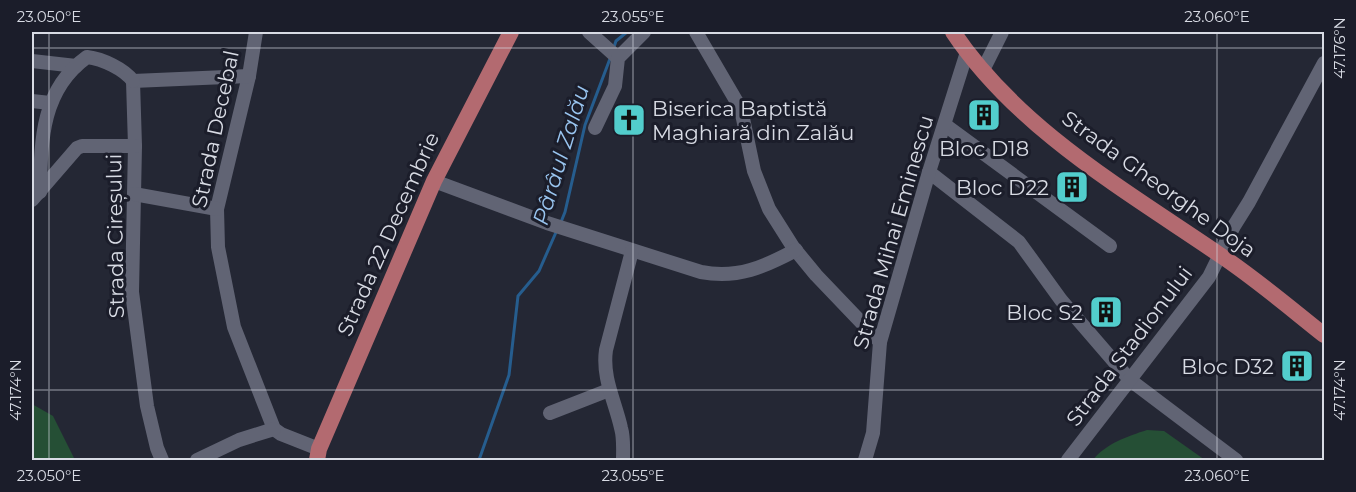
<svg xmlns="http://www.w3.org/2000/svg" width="1356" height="492" viewBox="0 0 1356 492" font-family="Montserrat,sans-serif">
<rect width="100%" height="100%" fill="#242734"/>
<g fill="#254f35">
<polygon points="32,404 53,416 75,460 32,460"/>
<path d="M1147 430 1164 431 1205 460H1093C1105 444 1128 436 1147 430Z"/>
</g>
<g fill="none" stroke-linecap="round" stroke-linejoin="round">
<g stroke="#265d8e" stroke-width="3">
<polyline points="614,47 616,41 627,32"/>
<polyline points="561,222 565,212 585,125 611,56"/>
<polyline points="479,460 509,375 518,296 539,271 557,230"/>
</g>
<g stroke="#616474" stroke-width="14">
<polyline points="256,32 249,76 217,209 218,247 234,327 274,429 281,434 319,449"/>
<polyline points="589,32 618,58"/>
<polyline points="696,32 741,109 754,171 769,209 793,247 816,275 880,342"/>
<polyline points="32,61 76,66"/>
<polyline points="983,70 1002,32"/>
<polyline points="133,81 135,146 132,292 147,406 157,448 162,460"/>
<polyline points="133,81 249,76"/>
<polyline points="32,101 50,103"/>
<polyline points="945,125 1110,246"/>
<polyline points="595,128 615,86 618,58 644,32"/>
<polyline points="929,172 1019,242 1061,300 1130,380 1236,460"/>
<path d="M434 181 547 223 701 272C738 279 764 267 796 250"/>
<path d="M40 192C41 141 41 90 87 57 103 59 124 69 133 81"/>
<polyline points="134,194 217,209"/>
<polyline points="32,200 77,148 82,146 135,146"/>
<polyline points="550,413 609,390"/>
<polyline points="197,460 239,440 274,429"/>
<path d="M623 460C623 450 624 438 621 428 615 401 602 378 606 350L632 251"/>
<polyline points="865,460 873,433 880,342 929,172 967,52"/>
<polyline points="1068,460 1209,277 1234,226 1249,202 1324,63"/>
</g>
<g stroke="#b36a70" stroke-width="16">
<path d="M953 32C1018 129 1125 190 1220 255 1256 279 1290 308 1324 335"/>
<polyline points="317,460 319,449 434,181 511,32"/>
</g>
</g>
<path fill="none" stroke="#d8dbe4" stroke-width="1.5" stroke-opacity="0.45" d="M49 32V460M633 32V460M1217 32V460M32 48H1324M32 390H1324"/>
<defs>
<symbol id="building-square" viewBox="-11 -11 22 22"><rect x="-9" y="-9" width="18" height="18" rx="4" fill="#52cdcc" stroke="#1b1d2a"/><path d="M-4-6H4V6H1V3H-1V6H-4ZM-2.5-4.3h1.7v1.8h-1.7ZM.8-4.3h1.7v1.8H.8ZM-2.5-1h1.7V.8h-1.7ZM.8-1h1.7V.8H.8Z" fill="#111"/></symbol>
<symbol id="church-square" viewBox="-11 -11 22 22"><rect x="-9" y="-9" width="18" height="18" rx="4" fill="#52cdcc" stroke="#1b1d2a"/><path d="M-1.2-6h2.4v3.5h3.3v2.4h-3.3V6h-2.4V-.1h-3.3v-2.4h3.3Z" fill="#111"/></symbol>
</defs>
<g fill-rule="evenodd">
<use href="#building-square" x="965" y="96" width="38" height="38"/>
<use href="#church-square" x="610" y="101" width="38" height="38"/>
<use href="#building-square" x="1053" y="168" width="38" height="38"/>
<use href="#building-square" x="1087" y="293" width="38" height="38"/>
<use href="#building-square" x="1278" y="347" width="38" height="38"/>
</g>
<g text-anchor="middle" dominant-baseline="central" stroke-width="6" stroke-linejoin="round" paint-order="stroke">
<g font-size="21" fill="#d8dbe4" stroke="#1b1d2a" text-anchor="end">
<text x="652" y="108" text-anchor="start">Biserica Baptistă<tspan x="652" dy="24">Maghiară din Zalău</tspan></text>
<text x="984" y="148" text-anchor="middle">Bloc D18</text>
<text x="1049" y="187">Bloc D22</text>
<text x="1083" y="312">Bloc S2</text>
<text x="1274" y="366">Bloc D32</text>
</g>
<g font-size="21" fill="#d8dbe4" stroke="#1b1d2a">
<text transform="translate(215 129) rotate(-78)">Strada Decebal</text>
<text transform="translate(1159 184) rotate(36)">Strada Gheorghe Doja</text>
<text transform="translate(893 232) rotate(-74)">Strada Mihai Eminescu</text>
<text transform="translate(388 234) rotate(-66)">Strada 22 Decembrie</text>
<text transform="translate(115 236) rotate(-91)">Strada Cireșului</text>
<text transform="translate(1129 346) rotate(-53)">Strada Stadionului</text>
</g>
<g font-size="22" font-style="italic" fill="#99c5f0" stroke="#1b1d2a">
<text transform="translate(561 155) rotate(-73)">Pârâul Zalău</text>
</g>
</g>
<rect width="1356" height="492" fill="none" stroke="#1b1d2a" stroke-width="66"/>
<rect x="33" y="33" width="1290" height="426" fill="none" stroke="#d8dbe4" stroke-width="2"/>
<g font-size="15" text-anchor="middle" fill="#d8dbe4">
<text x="49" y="22">23.050°E</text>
<text x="633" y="22">23.055°E</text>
<text x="1217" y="22">23.060°E</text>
<text transform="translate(1340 48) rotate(-90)" y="5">47.176°N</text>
<text transform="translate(16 390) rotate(-90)" y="5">47.174°N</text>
<text transform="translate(1340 390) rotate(-90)" y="5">47.174°N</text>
<text x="49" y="481">23.050°E</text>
<text x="633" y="481">23.055°E</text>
<text x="1217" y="481">23.060°E</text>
</g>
</svg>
